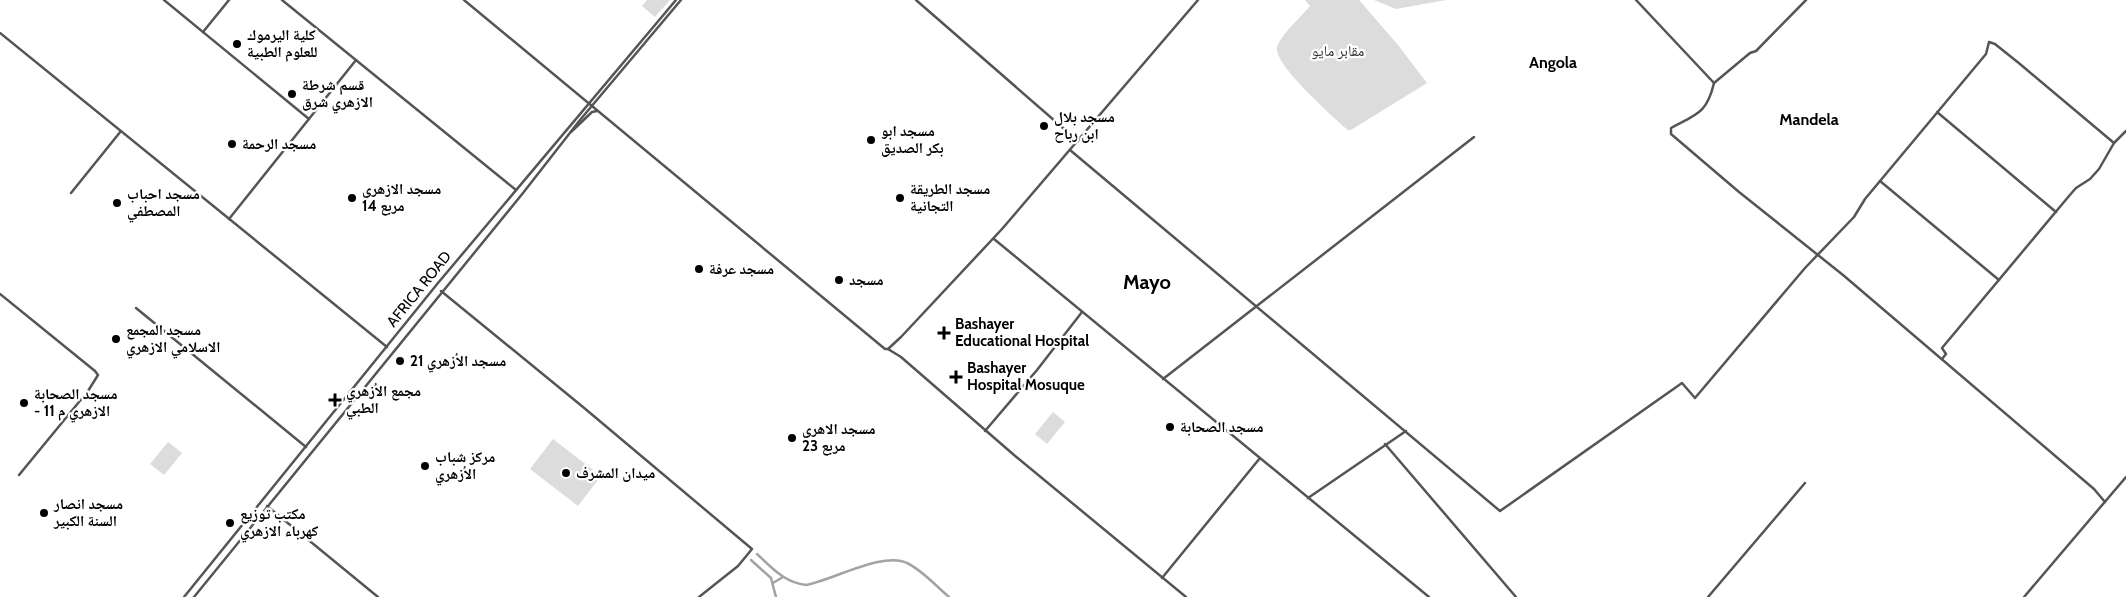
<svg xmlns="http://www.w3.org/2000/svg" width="2126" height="597" viewBox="0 0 2126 597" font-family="Cabin,'Noto Naskh Arabic',sans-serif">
<rect width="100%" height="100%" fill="#fff"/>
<g fill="#dcdcdc">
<polygon points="647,0 670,0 655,17 642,6"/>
<path d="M1305 0H1359L1398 45 1427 83 1351 130H1348C1334 118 1276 66 1277 49 1277 38 1303 15 1310 6Z"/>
<polygon points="1374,0 1446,0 1396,9"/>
<polygon points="1053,412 1065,422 1047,444 1035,434"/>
<polygon points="553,439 601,476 578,506 530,469"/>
<polygon points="168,442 182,453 164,475 150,464"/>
</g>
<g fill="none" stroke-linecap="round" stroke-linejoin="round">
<g stroke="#a3a3a3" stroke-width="2.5">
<path d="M757 554C772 568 785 583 806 585 833 580 884 551 907 563 922 570 936 586 949 597"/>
<polyline points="751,560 771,578 776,597"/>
<polyline points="773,583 783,577"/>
</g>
<g stroke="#555" stroke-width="2.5">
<polyline points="164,0 309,119"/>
<polyline points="282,0 516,190"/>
<polyline points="464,0 885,349 888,349 901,337 1002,229 1198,0"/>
<polyline points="916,0 1078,141"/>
<path d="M1636 0 1714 83C1707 113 1697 114 1671 128V134L1739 192 1843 275 2094 489 2105 502"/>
<polyline points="203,32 229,0"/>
<polyline points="0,33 387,347"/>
<polyline points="1714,83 1750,53 1756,51 1806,0"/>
<polyline points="1937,112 2056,212"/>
<polyline points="571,132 592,112 597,111"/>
<polyline points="1070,150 1500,511 1682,383 1695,398 1805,268 1854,217 1865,199 1986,54 1989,42 1995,44 2020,64 2114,143"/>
<polyline points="1880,181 1999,280"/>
<polyline points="71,193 121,131"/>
<polyline points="229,219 356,60"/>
<polyline points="994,239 1429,597"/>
<polyline points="441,291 583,407 752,549 738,566 699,597"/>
<polyline points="0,294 95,371 98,375 88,391 19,475"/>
<polyline points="136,308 306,447"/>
<polyline points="888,349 901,357 1014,455 1186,597"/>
<polyline points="1942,359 1946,354 1942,348 2069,196 2076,188 2090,179 2099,169 2114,143 2126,131"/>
<polyline points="1163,379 1474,137"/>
<polyline points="985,431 1037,370 1082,312"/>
<polyline points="1385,444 1516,597"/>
<polyline points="1308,498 1406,431"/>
<polyline points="267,506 378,597"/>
<polyline points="1162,578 1260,458"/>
<polyline points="184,597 438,283 676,0"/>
<polyline points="194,597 523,193 580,120 681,0"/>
<polyline points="1708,597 1805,483"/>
<polyline points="2024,597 2126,477"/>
</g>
</g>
<g fill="#000" stroke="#fff" stroke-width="2">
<circle cx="237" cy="44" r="5"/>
<circle cx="292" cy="94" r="5"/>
<circle cx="1044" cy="126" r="5"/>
<circle cx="871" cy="140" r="5"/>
<circle cx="232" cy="144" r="5"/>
<circle cx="352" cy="198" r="5"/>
<circle cx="900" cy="198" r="5"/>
<circle cx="117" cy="203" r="5"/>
<circle cx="699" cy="269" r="5"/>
<circle cx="839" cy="280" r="5"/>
<path d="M941.5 325.5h5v5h5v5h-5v5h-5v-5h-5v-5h5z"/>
<circle cx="116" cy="339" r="5"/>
<circle cx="400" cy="361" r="5"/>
<path d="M953.5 369.5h5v5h5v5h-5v5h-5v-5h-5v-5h5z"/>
<path d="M332.5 392.5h5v5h5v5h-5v5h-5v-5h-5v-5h5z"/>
<circle cx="24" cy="403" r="5"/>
<circle cx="1170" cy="427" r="5"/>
<circle cx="792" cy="438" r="5"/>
<circle cx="425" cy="466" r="5"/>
<circle cx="566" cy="473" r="5"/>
<circle cx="44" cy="513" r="5"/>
<circle cx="230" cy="523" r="5"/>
</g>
<g text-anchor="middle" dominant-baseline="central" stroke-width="4.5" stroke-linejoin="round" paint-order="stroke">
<g font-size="15" font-weight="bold" fill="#000" stroke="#fff" text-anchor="start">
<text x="247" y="35">كلية اليرموك<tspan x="247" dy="17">للعلوم الطبية</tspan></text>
<text x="302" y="85">قسم شرطة<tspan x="302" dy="17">الازهري شرق</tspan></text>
<text x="1054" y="117">مسجد بلال<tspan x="1054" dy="17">ابن رباح</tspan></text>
<text x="881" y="131">مسجد ابو<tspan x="881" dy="17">بكر الصديق</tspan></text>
<text x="242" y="144">مسجد الرحمة</text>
<text x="362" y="189">مسجد الازهري<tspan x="362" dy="17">مربع 14</tspan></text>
<text x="910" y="189">مسجد الطريقة<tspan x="910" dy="17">التجانية</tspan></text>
<text x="127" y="194">مسجد احباب<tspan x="127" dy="17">المصطفي</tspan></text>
<text x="709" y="269">مسجد عرفة</text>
<text x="849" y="280">مسجد</text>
<text x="955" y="324">Bashayer<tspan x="955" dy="17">Educational Hospital</tspan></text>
<text x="126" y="330">مسجد المجمع<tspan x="126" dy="17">الاسلامي الازهري</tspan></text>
<text x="410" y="361">مسجد الأزهري 21</text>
<text x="967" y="368">Bashayer<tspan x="967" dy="17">Hospital Mosuque</tspan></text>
<text x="346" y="391">مجمع الأزهري<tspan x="346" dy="17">الطبي</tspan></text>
<text x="34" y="394">مسجد الصحابة<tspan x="34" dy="17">- الازهري م 11</tspan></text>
<text x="1180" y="427">مسجد الصحابة</text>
<text x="802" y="429">مسجد الاهري<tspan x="802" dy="17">مربع 23</tspan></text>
<text x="435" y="457">مركز شباب<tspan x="435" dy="17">الأزهري</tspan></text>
<text x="576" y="473">ميدان المشرف</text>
<text x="54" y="504">مسجد انصار<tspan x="54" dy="17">السنة الكبير</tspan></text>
<text x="240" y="514">مكتب توزيع<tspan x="240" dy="17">كهرباء الازهري</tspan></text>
</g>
<g font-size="15" fill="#333" stroke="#fff">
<text x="1338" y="51">مقابر مايو</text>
</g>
<g font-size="15" fill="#000" stroke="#fff">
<text transform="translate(419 289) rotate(-51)">AFRICA ROAD</text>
</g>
<g font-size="16" font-weight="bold" fill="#000" stroke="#fff">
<text x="1553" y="62">Angola</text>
<text x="1809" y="119">Mandela</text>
</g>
<g font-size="20" font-weight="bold" fill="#000" stroke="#fff">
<text x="1147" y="282">Mayo</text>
</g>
</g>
</svg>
